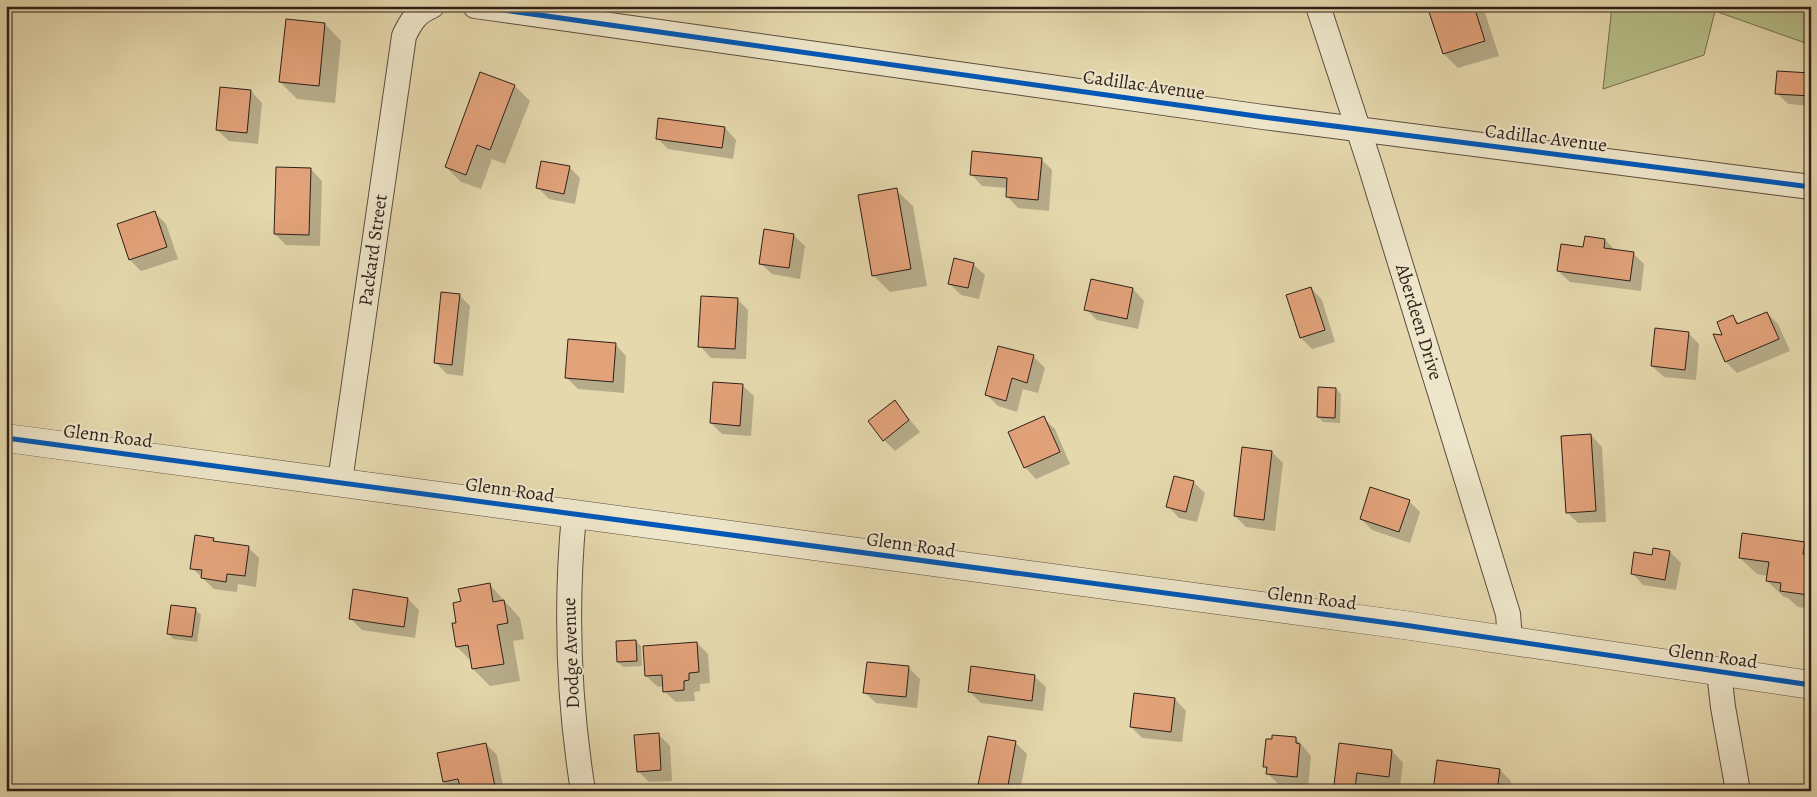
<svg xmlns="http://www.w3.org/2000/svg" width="1817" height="797" viewBox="0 0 1817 797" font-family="Alegreya,serif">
<rect width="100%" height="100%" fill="#e5d8ad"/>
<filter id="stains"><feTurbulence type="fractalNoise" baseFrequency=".004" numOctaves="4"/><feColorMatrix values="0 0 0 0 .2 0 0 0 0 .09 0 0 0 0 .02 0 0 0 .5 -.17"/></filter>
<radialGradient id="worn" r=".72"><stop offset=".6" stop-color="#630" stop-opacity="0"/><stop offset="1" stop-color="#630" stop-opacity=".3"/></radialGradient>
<polygon fill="#b7be88" stroke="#736e51" points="1612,6 1811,6 1811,45 1715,11 1704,55 1603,89"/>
<g fill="#0003">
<polygon points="1428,6 1496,6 1485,13 1499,56 1458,68 1444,54"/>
<polygon points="325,24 341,41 335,103 297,99 280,82"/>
<polygon points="480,73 515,86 530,101 505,164 492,159 481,189 461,182 446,167"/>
<polygon points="1811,74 1811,106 1788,104 1777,93"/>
<polygon points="251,91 262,103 258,144 229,141 217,130"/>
<polygon points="725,128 736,140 733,159 668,149 657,138"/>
<polygon points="1041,159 1052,170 1049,211 1018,208 1007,196 1008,188 982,186 971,174"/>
<polygon points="569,167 580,178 575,204 549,199 538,188"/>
<polygon points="311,169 322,181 320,246 286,245 275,234"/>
<polygon points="896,190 913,206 927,286 890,292 873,275"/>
<polygon points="154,212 166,224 178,259 141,271 130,260"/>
<polygon points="793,235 805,246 800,279 772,274 760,263"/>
<polygon points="1605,240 1615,250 1633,253 1644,264 1641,291 1570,282 1558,271 1584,249"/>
<polygon points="973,264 985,275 979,299 961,295 949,283"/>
<polygon points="1311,288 1322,300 1335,342 1312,349 1301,338 1288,295"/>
<polygon points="1133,289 1144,301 1138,329 1097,320 1086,309"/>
<polygon points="459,295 470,306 463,376 447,374 436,363"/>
<polygon points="737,299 748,310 746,359 711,358 700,346"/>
<polygon points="1767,313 1778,324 1790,351 1737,373 1726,362 1724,337 1733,317 1740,324"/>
<polygon points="1688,333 1699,344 1696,380 1664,377 1652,366"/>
<polygon points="615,344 626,356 624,393 578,389 567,378"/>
<polygon points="999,347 1034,357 1045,368 1038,393 1023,389 1017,412 998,406 987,395"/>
<polygon points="742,385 754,396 751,436 722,434 711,423"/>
<polygon points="1336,389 1341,394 1340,423 1323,422 1318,417"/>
<polygon points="895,402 920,432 895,451 884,440"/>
<polygon points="1043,418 1055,429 1070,464 1036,479 1025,467"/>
<polygon points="1591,435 1602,447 1606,522 1578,523 1567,512"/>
<polygon points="1272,452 1283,463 1275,531 1246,527 1235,516"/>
<polygon points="1193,482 1205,493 1197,522 1179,518 1168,506"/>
<polygon points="1409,501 1420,512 1410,543 1372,530 1361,519"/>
<polygon points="213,539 218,543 248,547 259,558 256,587 238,584 237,592 214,589 192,568"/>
<polygon points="1804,543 1811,550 1811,609 1798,607 1788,598 1784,597 1767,581 1768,576 1757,574 1740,558"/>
<polygon points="1670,552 1681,563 1676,590 1643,585 1632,573"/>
<polygon points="490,585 520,618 524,639 513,641 520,681 490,686 473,669 472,662 457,647 457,624 462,602"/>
<polygon points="408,599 419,610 415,638 362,630 350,618"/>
<polygon points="195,609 201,615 197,642 173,639 168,633"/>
<polygon points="636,641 641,646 642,666 623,667 618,662"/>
<polygon points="697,643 708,654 710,683 700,684 700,691 694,692 695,701 676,702 664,691 664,686 658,687 646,676"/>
<polygon points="909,668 920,679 917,708 876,703 864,692"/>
<polygon points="1034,676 1046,687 1043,711 981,703 970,692"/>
<polygon points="1175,699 1186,711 1182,742 1142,738 1131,727"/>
<polygon points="658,734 670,746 672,781 649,782 638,771"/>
<polygon points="1296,738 1311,756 1308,788 1279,785 1267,773 1265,766"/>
<polygon points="1016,743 1027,754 1020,791 986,791 980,785"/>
<polygon points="486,744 497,755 504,791 453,791 444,782 439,754"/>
<polygon points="1392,751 1403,763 1400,787 1368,784 1367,791 1342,791 1335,784"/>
<polygon points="1500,770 1511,781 1510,791 1435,791"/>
<polygon points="1807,772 1811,773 1811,791 1804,791"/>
</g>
<g fill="#e2a27a" stroke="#2f1f1a">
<polygon points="1427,6 1474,6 1485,41 1443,54"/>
<polygon points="286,19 325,23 319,86 279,82"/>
<polygon points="1777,71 1811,73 1811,96 1775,94"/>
<polygon points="480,72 515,85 490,150 477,145 466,175 445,167"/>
<polygon points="220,87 251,90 247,133 216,130"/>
<polygon points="658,118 725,127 722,148 656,139"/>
<polygon points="972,151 1042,158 1038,200 1006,197 1007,178 970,175"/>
<polygon points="541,161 570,166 564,194 536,188"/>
<polygon points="276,167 311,168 309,235 274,234"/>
<polygon points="897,188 911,269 872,276 858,195"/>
<polygon points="155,211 167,247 129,260 117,224"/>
<polygon points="764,229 794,234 789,268 759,264"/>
<polygon points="1585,236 1605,239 1604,248 1634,252 1630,281 1557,271 1561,244 1583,247"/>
<polygon points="954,258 974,263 968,288 948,284"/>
<polygon points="1091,279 1133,288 1127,319 1084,310"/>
<polygon points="1311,287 1325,330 1300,338 1286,295"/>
<polygon points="441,292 460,294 452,365 434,363"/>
<polygon points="701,296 738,298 735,349 698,347"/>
<polygon points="1767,312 1779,339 1725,362 1713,334 1722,335 1717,322 1733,315 1737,324"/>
<polygon points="1655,328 1689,332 1685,370 1651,366"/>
<polygon points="568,339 616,343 613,382 565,378"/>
<polygon points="998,346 1034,355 1027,383 1012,378 1006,401 985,395"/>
<polygon points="713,382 743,384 740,426 710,423"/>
<polygon points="1318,387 1336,388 1335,418 1317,417"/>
<polygon points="895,400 909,420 883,441 868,421"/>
<polygon points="1044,416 1060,452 1024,468 1008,432"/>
<polygon points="1591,434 1596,511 1566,513 1561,436"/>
<polygon points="1242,447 1272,451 1264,520 1234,516"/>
<polygon points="1174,476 1194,481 1186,512 1166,507"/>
<polygon points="1370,487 1410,500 1399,532 1360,519"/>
<polygon points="1742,533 1805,542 1803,554 1811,555 1808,595 1780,591 1781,583 1766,581 1769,562 1739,558"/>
<polygon points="195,535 214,538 213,541 249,546 245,576 227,574 226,582 201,578 202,570 190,569"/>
<polygon points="1653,548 1670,551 1665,580 1631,574 1634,552 1652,555"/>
<polygon points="490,583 493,602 504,600 508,623 497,625 504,664 472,669 468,645 456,647 452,623 456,623 453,603 461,601 458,589"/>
<polygon points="353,589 408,598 404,627 349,619"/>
<polygon points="171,605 196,608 192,637 167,634"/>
<polygon points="636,640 637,661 617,662 616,641"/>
<polygon points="697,642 699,672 689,673 689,680 684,681 684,690 663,692 662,675 645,676 643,646"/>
<polygon points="867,662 909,666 906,697 863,693"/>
<polygon points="971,666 1035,675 1032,701 968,692"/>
<polygon points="1134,693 1175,698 1171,732 1130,727"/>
<polygon points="659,733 661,770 637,772 634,735"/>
<polygon points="1272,735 1296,737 1296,743 1300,744 1297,777 1266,774 1267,767 1263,767 1266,739 1272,739"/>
<polygon points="988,736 1016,741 1007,791 978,785"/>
<polygon points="486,743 496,791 461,791 458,779 443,782 437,753"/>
<polygon points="1339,743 1392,750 1389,777 1357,773 1355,788 1334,785"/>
<polygon points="1437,760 1500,769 1497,791 1433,791"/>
</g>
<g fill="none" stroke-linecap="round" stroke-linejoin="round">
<defs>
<g id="minor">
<polyline points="475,6 1263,117 1811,187"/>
<polyline points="1318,6 1370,165 1508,614 1510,640"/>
<path d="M340 481 404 36C411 21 417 12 432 6"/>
<path d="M574 515C565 609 568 697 583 791"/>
<polyline points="1719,672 1723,707 1738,791"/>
</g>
<polyline id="tertiary" points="6,438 1404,625 1811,685"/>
</defs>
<use href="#minor" stroke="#5c4d3f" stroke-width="26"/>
<use href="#tertiary" stroke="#5c4d3f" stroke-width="29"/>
<use href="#minor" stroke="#eee6ca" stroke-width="24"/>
<use href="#tertiary" stroke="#eee6ca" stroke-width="28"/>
<defs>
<g id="cycleway">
<polyline points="475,6 1263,117 1811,187"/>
<polyline points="6,438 1404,625 1811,685"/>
</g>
</defs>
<use href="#cycleway" stroke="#eee6ca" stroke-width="8"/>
<use href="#cycleway" stroke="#0057b8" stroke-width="5"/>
</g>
<g text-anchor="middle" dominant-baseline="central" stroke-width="4" stroke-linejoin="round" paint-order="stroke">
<g font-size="19" fill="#2f1f1a" stroke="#eee6ca">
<text transform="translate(1144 85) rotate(8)">Cadillac Avenue</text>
<text transform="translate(1546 138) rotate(7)">Cadillac Avenue</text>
<text transform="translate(373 250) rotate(-82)">Packard Street</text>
<text transform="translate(1419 322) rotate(73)">Aberdeen Drive</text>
<text transform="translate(108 436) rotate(7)">Glenn Road</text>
<text transform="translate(510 490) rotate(8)">Glenn Road</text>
<text transform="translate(911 545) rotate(8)">Glenn Road</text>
<text transform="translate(1312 598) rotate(7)">Glenn Road</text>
<text transform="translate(571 653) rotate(-92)">Dodge Avenue</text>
<text transform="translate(1713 656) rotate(8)">Glenn Road</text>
</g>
</g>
<rect width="1817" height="797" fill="none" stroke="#e5d8ad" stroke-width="25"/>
<rect x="8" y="8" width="1802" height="782" fill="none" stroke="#2f1f1a" stroke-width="2.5"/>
<rect x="12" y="12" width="1792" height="772" fill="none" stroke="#2f1f1a"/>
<rect width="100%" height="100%" filter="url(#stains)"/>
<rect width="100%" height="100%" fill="url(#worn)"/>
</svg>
